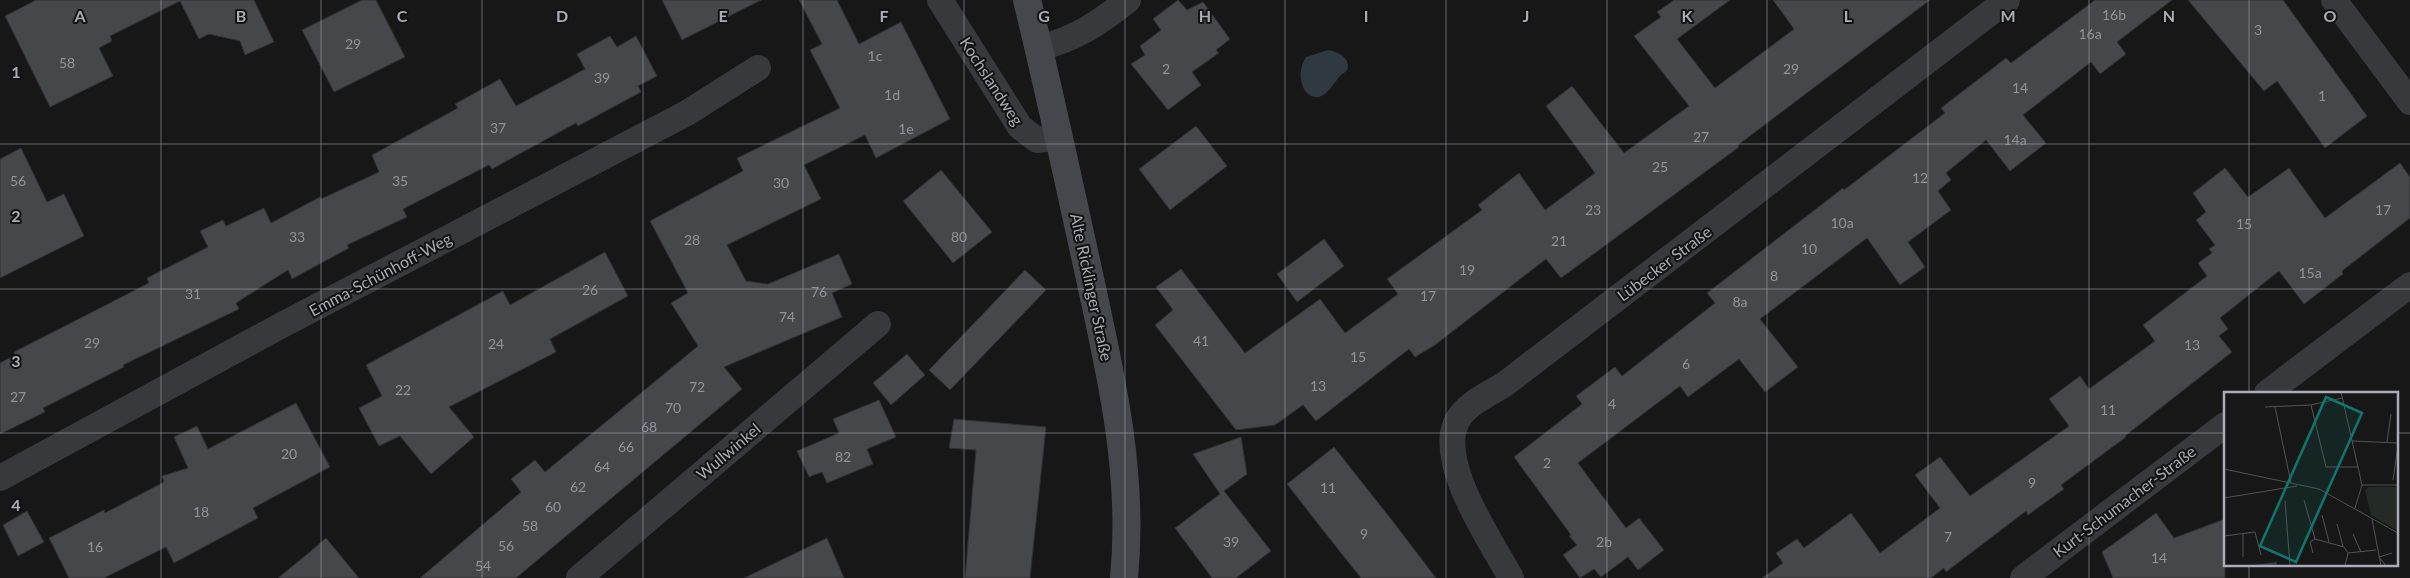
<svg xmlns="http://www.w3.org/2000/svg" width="2410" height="578" viewBox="0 0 2410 578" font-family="Lato,sans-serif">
<rect width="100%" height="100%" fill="#171718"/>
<path fill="#313940" d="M1328 50C1337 51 1352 59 1347 70 1346 72 1343 73 1341 75 1333 83 1325 102 1311 96 1306 93 1303 89 1302 84 1299 75 1301 65 1306 57Z"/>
<g fill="#46474b" stroke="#313134">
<polygon points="36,0 254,0 274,42 245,55 240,41 209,34 199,39 180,1 110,36 112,41 99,48 113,76 50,107 5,16"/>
<polygon points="362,0 376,0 405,57 334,92 302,30"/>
<polygon points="662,0 761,0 682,40"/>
<polygon points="799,0 837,0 859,44 901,22 950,119 876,158 865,135 804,165 821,199 727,245 746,281 768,284 839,254 852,284 832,293 842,317 724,367 742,389 516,578 420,578 521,492 511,479 535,460 545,472 698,346 671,303 688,293 650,221 743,171 737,158 840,108 810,50 822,44"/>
<polygon points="1178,0 1187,10 1203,2 1230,39 1216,50 1219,53 1192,72 1201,85 1168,110 1131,64 1145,55 1140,46 1161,30 1153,19"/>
<polygon points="1674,0 1730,0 1677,39 1715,88 1794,29 1773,0 1930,0 1738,145 1739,147 1561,278 1546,259 1435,345 1415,357 1409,349 1316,421 1303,405 1275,425 1236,430 1155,325 1173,310 1156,287 1181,269 1245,353 1320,299 1345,333 1398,294 1387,279 1482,210 1478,205 1519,173 1545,210 1595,173 1546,106 1572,86 1624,153 1689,106 1634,36 1661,17 1657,12"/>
<polygon points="2095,0 2172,0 2117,42 2126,54 2100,74 2091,62 2023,115 2046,143 2010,171 1986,140 1946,173 1951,180 1938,191 1951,210 1908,242 1925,267 1900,285 1867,238 1760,319 1798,367 1765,392 1739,359 1688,397 1680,386 1578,463 1626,528 1639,518 1664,550 1638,570 1628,557 1601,577 1594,569 1580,578 1563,555 1577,545 1569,536 1571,535 1514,457 1582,404 1576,396 1615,367 1622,376 1715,303 1707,293 1843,188 1844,190 1945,113 1941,108 2006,58 2011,63"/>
<polygon points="2188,0 2283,0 2367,116 2325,148 2277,81 2264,91"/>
<polygon points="610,36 617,47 636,36 657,76 638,86 641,92 578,126 576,123 492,169 489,165 403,209 407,217 347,245 349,248 292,279 288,270 236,303 239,309 123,365 124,367 43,408 45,412 0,434 0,363 15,355 14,352 149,283 147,278 208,247 200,231 223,220 226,226 264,208 271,223 320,197 321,199 379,172 372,155 458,108 455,104 500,79 516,106 585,69 577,54"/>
<polygon points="1196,126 1227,166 1170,210 1139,169"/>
<polygon points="21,148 47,202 64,194 84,236 0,278 0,159"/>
<polygon points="2400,163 2410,177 2410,218 2342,271 2343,274 2304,304 2279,271 2220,318 2228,329 2219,336 2232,352 2125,436 2126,437 2061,485 2064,489 2028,515 2026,511 1946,572 1944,568 1931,578 1762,578 1783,563 1776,553 1797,539 1804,548 1851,513 1880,553 1940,508 1915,475 1940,457 1970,496 2069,426 2049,399 2080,376 2089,389 2155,341 2143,325 2207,276 2198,263 2212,253 2209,249 2215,245 2196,220 2206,212 2193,193 2225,168 2248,197 2289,168 2325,218"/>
<polygon points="941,170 992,232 953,263 903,201"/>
<polygon points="1324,239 1344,266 1297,302 1277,274"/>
<polygon points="605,252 628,296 550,339 556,352 449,407 474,437 431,474 400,436 379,446 359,408 382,396 366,365 503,291 510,305"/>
<polygon points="1025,270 1046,290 950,390 929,370"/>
<polygon points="907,354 925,375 891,405 873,383"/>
<polygon points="879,400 896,437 867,449 873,464 827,483 822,472 809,477 797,451 839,433 833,419"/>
<polygon points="296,403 330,467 253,508 258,518 174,563 166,547 104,578 69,578 49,538 104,510 105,513 164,482 162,476 188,468 174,437 197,426 208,449"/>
<polygon points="954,419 1046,427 1030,578 965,578 976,450 949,448"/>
<polygon points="1241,437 1247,474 1224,491 1271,551 1236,578 1212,578 1175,528 1220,494 1193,454"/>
<polygon points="1334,447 1391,519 1436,578 1361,578 1322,529 1287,484"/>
<polygon points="27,511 44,542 18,556 3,525"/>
<polygon points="2156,513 2174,538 2225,519 2225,578 2113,578 2102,552"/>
<polygon points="326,538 359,578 278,578 311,551"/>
<polygon points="827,538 844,578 744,578"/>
</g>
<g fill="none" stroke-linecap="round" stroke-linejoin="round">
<g stroke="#38393d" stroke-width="26">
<polyline points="940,0 1020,127 1037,140 1059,137"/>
<polyline points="2334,0 2410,102"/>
<path d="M1039 48C1076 39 1099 23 1128 0"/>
<polyline points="2267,393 2410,285"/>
<polyline points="0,478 282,325 687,113 758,68"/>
<polyline points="579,578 878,324"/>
<path d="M1511 578C1491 541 1436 462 1457 421 1466 404 1489 394 1505 384L2007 0"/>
<polyline points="2023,578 2225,425"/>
</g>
<path stroke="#46474d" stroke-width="28" d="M1027 0C1048 85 1066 170 1085 256 1108 362 1135 468 1124 578"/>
</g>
<path fill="none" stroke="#aaadb7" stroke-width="1" stroke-opacity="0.55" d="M161 0V578M321 0V578M482 0V578M643 0V578M803 0V578M964 0V578M1125 0V578M1285 0V578M1446 0V578M1607 0V578M1767 0V578M1928 0V578M2089 0V578M2249 0V393M0 144H2410M0 289H2410M0 433H2225M2396 433H2410M2249 564V578"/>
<g text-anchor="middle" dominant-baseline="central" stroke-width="4" stroke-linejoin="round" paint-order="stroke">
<g font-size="14" fill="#91949c">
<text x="2114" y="14">16b</text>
<text x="2258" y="29">3</text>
<text x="2090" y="33">16a</text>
<text x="353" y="43">29</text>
<text x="875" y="55">1c</text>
<text x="67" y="62">58</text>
<text x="1166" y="68">2</text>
<text x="1791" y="68">29</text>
<text x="602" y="77">39</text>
<text x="2020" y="87">14</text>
<text x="892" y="94">1d</text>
<text x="2322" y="95">1</text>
<text x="498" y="127">37</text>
<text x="906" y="128">1e</text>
<text x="1701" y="136">27</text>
<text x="2015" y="139">14a</text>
<text x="1660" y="166">25</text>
<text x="1920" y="177">12</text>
<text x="18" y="180">56</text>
<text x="400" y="180">35</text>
<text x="781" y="182">30</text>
<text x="1593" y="209">23</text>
<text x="2383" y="209">17</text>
<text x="1842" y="222">10a</text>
<text x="2244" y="223">15</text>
<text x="297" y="236">33</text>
<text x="959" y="236">80</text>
<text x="692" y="239">28</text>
<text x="1559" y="240">21</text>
<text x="1809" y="248">10</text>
<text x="1467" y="269">19</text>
<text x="2310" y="272">15a</text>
<text x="1774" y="275">8</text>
<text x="590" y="289">26</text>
<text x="819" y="291">76</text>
<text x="193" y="293">31</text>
<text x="1428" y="295">17</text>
<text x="1740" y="301">8a</text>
<text x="787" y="316">74</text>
<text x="1201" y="340">41</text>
<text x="92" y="342">29</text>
<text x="496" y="343">24</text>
<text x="2192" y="344">13</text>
<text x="1358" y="356">15</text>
<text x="1686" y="363">6</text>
<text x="1318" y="385">13</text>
<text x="697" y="386">72</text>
<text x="403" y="389">22</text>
<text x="18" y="396">27</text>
<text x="1612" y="403">4</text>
<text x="673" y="407">70</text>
<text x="2108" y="409">11</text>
<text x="649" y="426">68</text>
<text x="626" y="446">66</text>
<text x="289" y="453">20</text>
<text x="843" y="456">82</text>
<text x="1547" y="462">2</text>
<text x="602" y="466">64</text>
<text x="2032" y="482">9</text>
<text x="578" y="486">62</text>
<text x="1328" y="487">11</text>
<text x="553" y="506">60</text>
<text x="201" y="511">18</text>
<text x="530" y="525">58</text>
<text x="1364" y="533">9</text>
<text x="1948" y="536">7</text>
<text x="1231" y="541">39</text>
<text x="1604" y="541">2b</text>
<text x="506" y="545">56</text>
<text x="95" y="546">16</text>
<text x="2159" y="557">14</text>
<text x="483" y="565">54</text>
</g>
<g font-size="16" fill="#aaadb7" stroke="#121213">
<text transform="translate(992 81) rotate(57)">Kochslandweg</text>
<text transform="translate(1664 263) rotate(-37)">Lübecker Straße</text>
<text transform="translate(380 274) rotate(-28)">Emma-Schünhoff-Weg</text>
<text transform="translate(1092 287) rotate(78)">Alte Ricklinger Straße</text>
<text transform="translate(728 451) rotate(-40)">Wullwinkel</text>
<text transform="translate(2124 501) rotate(-37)">Kurt-Schumacher-Straße</text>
</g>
</g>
<g transform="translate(2224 392)">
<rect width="174" height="174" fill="#171718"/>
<path d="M145 95H174V139L147 123 141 98Z" fill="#232b24"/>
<path fill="none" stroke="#313940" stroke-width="2.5" d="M32 174 53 171"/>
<path fill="none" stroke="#525358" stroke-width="1" d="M117 0 138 93 131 116M87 13 102 75H134M41 15 87 13 118 6M51 15 67 91M128 49 174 51M163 50 167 22M0 77 95 97 174 141M169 88 174 54M138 93H174M0 106 73 94M80 108 91 147M61 109 66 174M98 123 105 150M148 127 157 174M113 132 119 154M19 142V165M129 142 137 160M0 144 31 140 37 163M89 161 86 150 91 147 120 155 124 161M121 174 124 161 152 158M162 174 155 165 168 161"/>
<path fill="#0f766e" fill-opacity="0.15" stroke="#0f766e" stroke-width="2.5" d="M102 5 138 21 72 170 36 154Z"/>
<rect width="174" height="174" fill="none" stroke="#aaadb7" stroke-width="2.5"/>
</g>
<g font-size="16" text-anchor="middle" font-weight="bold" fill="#aaadb7" stroke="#121213" stroke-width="4" stroke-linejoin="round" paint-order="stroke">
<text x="80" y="22">A</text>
<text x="241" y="22">B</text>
<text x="402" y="22">C</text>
<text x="562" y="22">D</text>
<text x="723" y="22">E</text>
<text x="884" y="22">F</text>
<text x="1044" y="22">G</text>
<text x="1205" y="22">H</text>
<text x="1366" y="22">I</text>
<text x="1526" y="22">J</text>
<text x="1687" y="22">K</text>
<text x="1848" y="22">L</text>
<text x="2008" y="22">M</text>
<text x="2169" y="22">N</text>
<text x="2330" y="22">O</text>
<text x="16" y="78">1</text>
<text x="16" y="222">2</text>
<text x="16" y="367">3</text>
<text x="16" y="511">4</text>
</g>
</svg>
